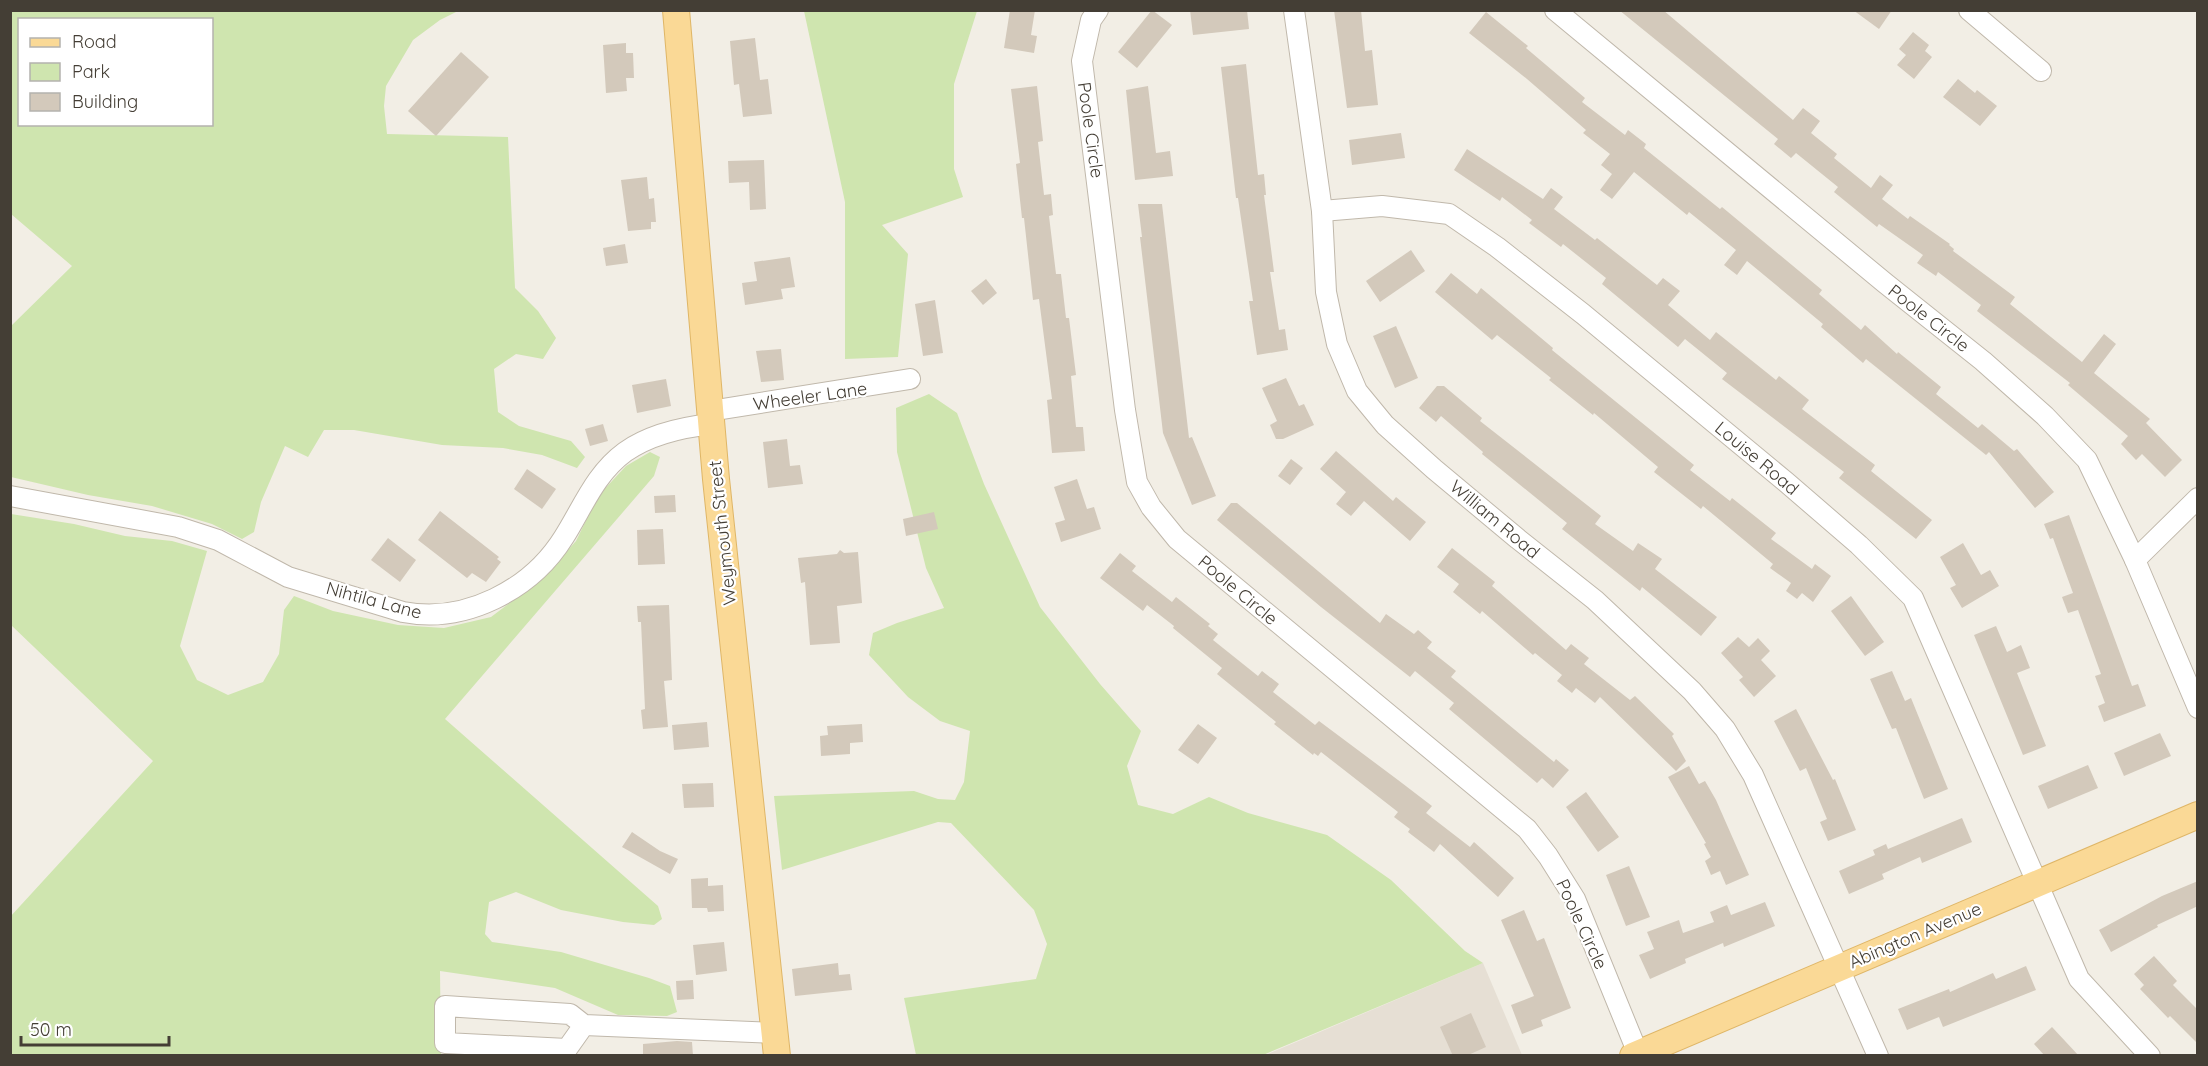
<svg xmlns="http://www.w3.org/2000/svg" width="2208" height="1066" viewBox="0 0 2208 1066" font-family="Quicksand,sans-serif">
<rect width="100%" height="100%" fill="#f2eee5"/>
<polygon fill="#e6dfd4" points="1483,963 1522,1055 1263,1056"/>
<g fill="#cfe5af" fill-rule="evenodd">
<path d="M11 11H458L440 20 413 40 386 86 384 106 387 134 508 137 515 288 538 311 556 338 543 359 516 354 494 369 498 412 519 426 571 441 585 457 577 468 542 455 503 448 442 445 354 430H324L308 457 285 446 261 502 254 532 242 539 212 524 152 506 88 495 11 477V326L72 266 11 214ZM20 20H212V124H20Z"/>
<polygon points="804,11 977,11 954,84 954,169 963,197 882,225 908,254 898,357 845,359 845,202"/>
<polygon points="929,394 957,413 984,484 1040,607 1100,684 1141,731 1127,766 1138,805 1173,814 1209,797 1248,813 1327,835 1391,880 1465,951 1483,963 1263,1055 916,1055 904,998 1036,979 1047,944 1034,910 951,823 938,822 782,870 774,796 914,791 938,799 955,800 964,782 970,731 940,721 908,697 869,655 873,633 897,623 944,608 926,568 897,452 896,408"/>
<polygon points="650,452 660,457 654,476 445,719 658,906 662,919 654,925 623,922 561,910 516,892 489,902 485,934 492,942 561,952 649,978 670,986 677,1012 667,1016 618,1015 555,988 440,971 441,1055 11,1055 10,917 153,761 11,625 11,514 74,524 125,536 172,541 207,551 180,646 197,680 228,695 263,682 279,654 284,610 294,596 333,611 398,625 444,628 491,617 542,579 576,541 598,496 626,466"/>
</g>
<g fill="#d3c9bb">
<polygon points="1010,10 1035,10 1031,35 1037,36 1034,53 1004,48"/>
<polygon points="1152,10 1172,25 1137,68 1118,52"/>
<polygon points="1190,10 1247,10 1249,29 1193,35"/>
<polygon points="1334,10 1361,10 1365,51 1372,50 1378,105 1347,108"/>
<polygon points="1619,10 1663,10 1793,120 1803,108 1820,121 1811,133 1837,154 1834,158 1871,188 1880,175 1893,185 1882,199 1908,219 1910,216 1950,244 1949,245 1954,249 1953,251 2015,297 2010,304 2082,362 2104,334 2116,344 2094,373 2150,419 2146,423 2182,460 2165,477 2142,454 2136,460 2121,444 2128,436 2068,385 2070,383 1977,311 1981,305 1938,272 1936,276 1917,263 1923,255 1879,224 1877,227 1834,192 1838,187 1796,153 1791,158 1774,144 1778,139"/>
<polygon points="1853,10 1892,10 1879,29"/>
<polygon points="1486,12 1528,46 1526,48 1585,98 1582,102 1625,135 1628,130 1646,144 1644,148 1720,209 1722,207 1822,290 1819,294 1861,330 1865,325 1897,354 1898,352 1941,387 1936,394 1978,428 1982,424 2014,451 2017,449 2054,492 2035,508 1989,452 1986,455 1866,359 1863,363 1821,327 1823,324 1747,261 1737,275 1724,265 1736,250 1689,212 1687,215 1634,172 1612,199 1600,190 1612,174 1601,165 1610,154 1583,133 1586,130 1527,79 1469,33"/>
<polygon points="1913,32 1929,45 1925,51 1932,57 1914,79 1897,65 1906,55 1899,49"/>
<polygon points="755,38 760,80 768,79 772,114 743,117 739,84 734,85 730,41"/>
<polygon points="626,43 626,53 633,53 634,78 626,78 627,91 606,93 603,45"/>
<polygon points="461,52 489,77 436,136 408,111"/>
<polygon points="1246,64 1258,175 1264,174 1266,195 1264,195 1274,272 1270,272 1279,330 1285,329 1288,350 1257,355 1249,301 1253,301 1238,198 1236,198 1221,67"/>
<polygon points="1958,79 1975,93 1977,90 1997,106 1980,126 1943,97"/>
<polygon points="1037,86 1043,141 1038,142 1044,195 1051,194 1053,215 1049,216 1056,274 1061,274 1066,318 1069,318 1076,375 1071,376 1076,427 1083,427 1085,451 1052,453 1047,400 1052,399 1039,299 1033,300 1024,218 1022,218 1016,164 1020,163 1011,89"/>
<polygon points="1148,86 1156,153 1170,151 1173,176 1135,180 1126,90"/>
<polygon points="1401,133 1405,158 1352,165 1349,140"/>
<polygon points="1467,149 1543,199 1551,188 1563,197 1554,209 1595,240 1597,238 1657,285 1663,278 1680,291 1668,305 1710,340 1716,332 1776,380 1779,376 1809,400 1802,409 1875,465 1871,471 1932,520 1916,539 1839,478 1844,472 1722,379 1727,373 1685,339 1678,347 1602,284 1606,278 1563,244 1561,247 1529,223 1532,220 1502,197 1500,201 1454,170"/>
<polygon points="764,160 766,209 750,210 749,182 729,183 728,161"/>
<polygon points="647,177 649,199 654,198 656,222 651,222 651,229 628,231 621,180"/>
<polygon points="1138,204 1162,204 1189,438 1192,437 1216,496 1192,505 1163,433 1140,237 1142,237"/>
<polygon points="625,244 628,263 606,266 603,248"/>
<polygon points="1411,250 1425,271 1380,302 1366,281"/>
<polygon points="790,257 795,287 781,289 783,299 745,305 742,283 757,281 754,262"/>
<polygon points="1451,273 1477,294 1481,288 1553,348 1552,350 1694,465 1690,470 1730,501 1732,498 1776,533 1771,539 1812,569 1815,564 1831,576 1813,602 1802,593 1797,599 1786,591 1791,583 1770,568 1773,564 1703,506 1701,509 1654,472 1658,467 1594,413 1593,415 1549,380 1551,378 1497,335 1492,340 1435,292"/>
<polygon points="986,279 997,293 983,305 971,291"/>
<polygon points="935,300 943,353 923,356 915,304"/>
<polygon points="1396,326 1418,378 1395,388 1373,336"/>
<polygon points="781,349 784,380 761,382 756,351"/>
<polygon points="1286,378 1299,406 1304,404 1314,425 1283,439 1276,439 1270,425 1277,421 1262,388"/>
<polygon points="666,379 671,406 637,413 632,385"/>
<polygon points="1437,386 1444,386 1482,418 1480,421 1601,516 1595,524 1633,551 1638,543 1662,559 1655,569 1717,617 1701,636 1642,587 1640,591 1562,529 1567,523 1482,454 1483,452 1441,416 1436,422 1419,408"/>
<polygon points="603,424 608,441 590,446 585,429"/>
<polygon points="787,439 790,466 800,465 803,484 768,488 763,442"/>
<polygon points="1336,451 1393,501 1396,497 1426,522 1410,541 1364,501 1351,516 1336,504 1346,492 1320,469"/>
<polygon points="1291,459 1303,468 1290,485 1278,476"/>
<polygon points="527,469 556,489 542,509 514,489"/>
<polygon points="1077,479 1087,509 1094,507 1101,529 1061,542 1055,523 1065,520 1054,487"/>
<polygon points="675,495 676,512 655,513 654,496"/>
<polygon points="1231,503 1237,503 1380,623 1386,614 1414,634 1418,630 1432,642 1427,648 1456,671 1451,677 1554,762 1556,759 1569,770 1553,788 1542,778 1537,783 1449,709 1454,703 1415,671 1410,677 1321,607 1217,520"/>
<polygon points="440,511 499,557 497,559 501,562 486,582 472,573 467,578 418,540"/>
<polygon points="934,512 938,529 906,536 903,519"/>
<polygon points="2069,515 2132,686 2138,684 2146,706 2104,722 2098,706 2105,703 2095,676 2101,674 2078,610 2068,613 2062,597 2073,593 2053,538 2050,539 2044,524"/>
<polygon points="663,529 665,564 638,565 637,530"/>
<polygon points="388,538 416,560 400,582 371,560"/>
<polygon points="1963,543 1981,575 1990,570 1999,586 1962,608 1950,588 1956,585 1940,557"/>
<polygon points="1452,548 1495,582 1492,586 1566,650 1571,644 1589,658 1584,664 1630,700 1635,696 1674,734 1672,736 1686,761 1676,771 1600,697 1595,703 1576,688 1572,693 1557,681 1562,675 1535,653 1533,655 1482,611 1480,614 1453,592 1459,584 1437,567"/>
<polygon points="840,550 844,553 858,552 862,603 837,606 840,643 810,645 805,582 801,583 798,558 837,554"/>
<polygon points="1120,553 1136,566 1132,571 1172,602 1176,597 1210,624 1208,626 1218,634 1213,640 1258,676 1262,671 1279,684 1273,692 1315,725 1319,721 1398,780 1432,806 1426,813 1470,847 1474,842 1514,878 1498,897 1440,844 1434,852 1408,832 1410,829 1394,817 1398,812 1321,752 1318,756 1314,753 1313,755 1274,724 1276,722 1217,674 1222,668 1173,628 1174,626 1147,605 1143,611 1100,578"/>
<polygon points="1851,596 1884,642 1865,656 1831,611"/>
<polygon points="669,605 672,680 664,681 668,727 643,729 641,710 645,709 641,622 638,622 637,606"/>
<polygon points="1996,626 2007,652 2021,645 2030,668 2017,673 2046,746 2023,755 1974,635"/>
<polygon points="1738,637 1749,647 1758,638 1770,651 1761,660 1776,676 1754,697 1739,680 1743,677 1721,653"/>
<polygon points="1892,671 1905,701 1911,698 1948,789 1924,799 1896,728 1892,729 1870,679"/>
<polygon points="1796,709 1833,780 1835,779 1856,830 1828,841 1820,822 1827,819 1806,768 1800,771 1774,721"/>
<polygon points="707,722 709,747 674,750 672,725"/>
<polygon points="862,724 863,742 850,743 850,754 821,756 820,736 828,735 827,726"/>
<polygon points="1198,724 1217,738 1198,764 1178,750"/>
<polygon points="2160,733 2171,756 2124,776 2114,753"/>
<polygon points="2088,765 2098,788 2048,809 2038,786"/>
<polygon points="1689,766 1699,784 1705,781 1716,800 1749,875 1726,885 1720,871 1711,875 1705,861 1711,857 1704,844 1706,843 1668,777"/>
<polygon points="713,783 714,807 684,808 682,784"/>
<polygon points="1586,792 1619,837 1598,852 1566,807"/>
<polygon points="1962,818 1972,842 1922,863 1920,857 1882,874 1884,879 1849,894 1839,871 1875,855 1873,850 1886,844 1888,849"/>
<polygon points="632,832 660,851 678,859 670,874 622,847"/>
<polygon points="1629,866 1650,917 1626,926 1606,875"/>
<polygon points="708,878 708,886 723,885 724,911 708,912 707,908 692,908 691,879"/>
<polygon points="2198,881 2198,906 2157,925 2158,927 2111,952 2099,930 2162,896"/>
<polygon points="1765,902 1775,926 1724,947 1723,943 1685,959 1686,963 1650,979 1639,955 1654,949 1647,932 1679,920 1683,933 1714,922 1710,912 1727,905 1731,915"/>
<polygon points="1524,910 1537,941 1544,938 1571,1008 1541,1020 1543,1026 1522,1034 1511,1005 1534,996 1501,920"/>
<polygon points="724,942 727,971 696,975 693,945"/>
<polygon points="2154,956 2177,981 2173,985 2198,1010 2198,1044 2170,1016 2168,1018 2140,989 2144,985 2134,974"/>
<polygon points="838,963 839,975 850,974 852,990 795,996 792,969"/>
<polygon points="2026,966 2036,990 1943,1027 1939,1017 1907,1030 1898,1009 1949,989 1950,992 1993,973 1996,979"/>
<polygon points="693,980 694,999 677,1000 676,981"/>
<polygon points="1471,1013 1486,1047 1466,1056 1453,1056 1440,1027"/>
<polygon points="2052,1027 2079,1056 2045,1056 2034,1044"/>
<polygon points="677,1041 692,1042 693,1056 643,1056 643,1044"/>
</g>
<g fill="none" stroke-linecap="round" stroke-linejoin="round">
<defs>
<g id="minor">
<polyline points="1098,10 1091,20 1082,61 1125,410 1137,482 1151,507 1177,539 1527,829 1548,856 1575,899 1639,1056"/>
<polyline points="1294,10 1322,211 1326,292 1337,344 1357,391 1385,425 1434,469 1518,539 1595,600 1692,691 1725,729 1753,775 1878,1056"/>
<polyline points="1555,10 1885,283 1983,361 2045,416 2087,460 2135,560 2198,708"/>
<polyline points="1969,10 2041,71"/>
<polyline points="1322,211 1382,206 1449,214 1497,247 1583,314 1786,482 1859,545 1913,598 2079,979 2150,1056"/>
<polyline points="710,411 910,379"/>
<path d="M10 496 178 527 218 540 288 577 403 612C465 624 531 590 564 537 583 507 595 474 625 452 649 435 684 427 712 424"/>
<polyline points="2135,560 2198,498"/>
<polyline points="584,1025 567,1049 445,1043 445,1006 570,1014 584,1025 774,1033"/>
</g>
<g id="major">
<polyline points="676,10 716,479 777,1056"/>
<polyline points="1633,1056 2198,815"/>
</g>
</defs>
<use href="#minor" stroke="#c0b8ab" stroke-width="22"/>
<use href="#major" stroke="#dfb667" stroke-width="28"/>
<polyline stroke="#beb09a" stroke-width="4" stroke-dasharray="3 3" stroke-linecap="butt" points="1473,1055 1473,1056"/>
<use href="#minor" stroke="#fff" stroke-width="20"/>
<use href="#major" stroke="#fad996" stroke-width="26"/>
</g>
<g text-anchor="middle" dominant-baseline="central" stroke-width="4.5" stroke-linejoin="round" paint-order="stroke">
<g font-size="18" fill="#443e35" stroke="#fff">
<text transform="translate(1091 130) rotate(82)">Poole Circle</text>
<text transform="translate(1929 318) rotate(38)">Poole Circle</text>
<text transform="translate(810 396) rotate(-8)">Wheeler Lane</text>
<text transform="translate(1757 458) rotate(40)">Louise Road</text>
<text transform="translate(1495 519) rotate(40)">William Road</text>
<text transform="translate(722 533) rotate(-96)">Weymouth Street</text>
<text transform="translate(1238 590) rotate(40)">Poole Circle</text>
<text transform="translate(374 600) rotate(15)">Nihtila Lane</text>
<text transform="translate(1582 924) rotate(65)">Poole Circle</text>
<text transform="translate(1915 935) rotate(-23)">Abington Avenue</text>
</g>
</g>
<rect width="2208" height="1066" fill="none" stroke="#443e35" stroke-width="24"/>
<rect x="18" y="18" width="195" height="108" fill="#ffffff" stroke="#b4b2ae" stroke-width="1.5"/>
<rect x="30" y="38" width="30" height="9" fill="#fad996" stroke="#b4b2ae" stroke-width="1.5"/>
<text x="72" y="48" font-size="18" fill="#443e35">Road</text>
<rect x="30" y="63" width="30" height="18" fill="#cfe5af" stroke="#b4b2ae" stroke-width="1.5"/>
<text x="72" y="78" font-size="18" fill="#443e35">Park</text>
<rect x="30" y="93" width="30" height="18" fill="#d3c9bb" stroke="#b4b2ae" stroke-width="1.5"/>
<text x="72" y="108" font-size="18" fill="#443e35">Building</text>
<path d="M21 1036v9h148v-9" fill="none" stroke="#443e35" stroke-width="3"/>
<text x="30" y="1036" font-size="18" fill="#443e35" stroke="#ffffff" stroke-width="4.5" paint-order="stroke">50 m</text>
</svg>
